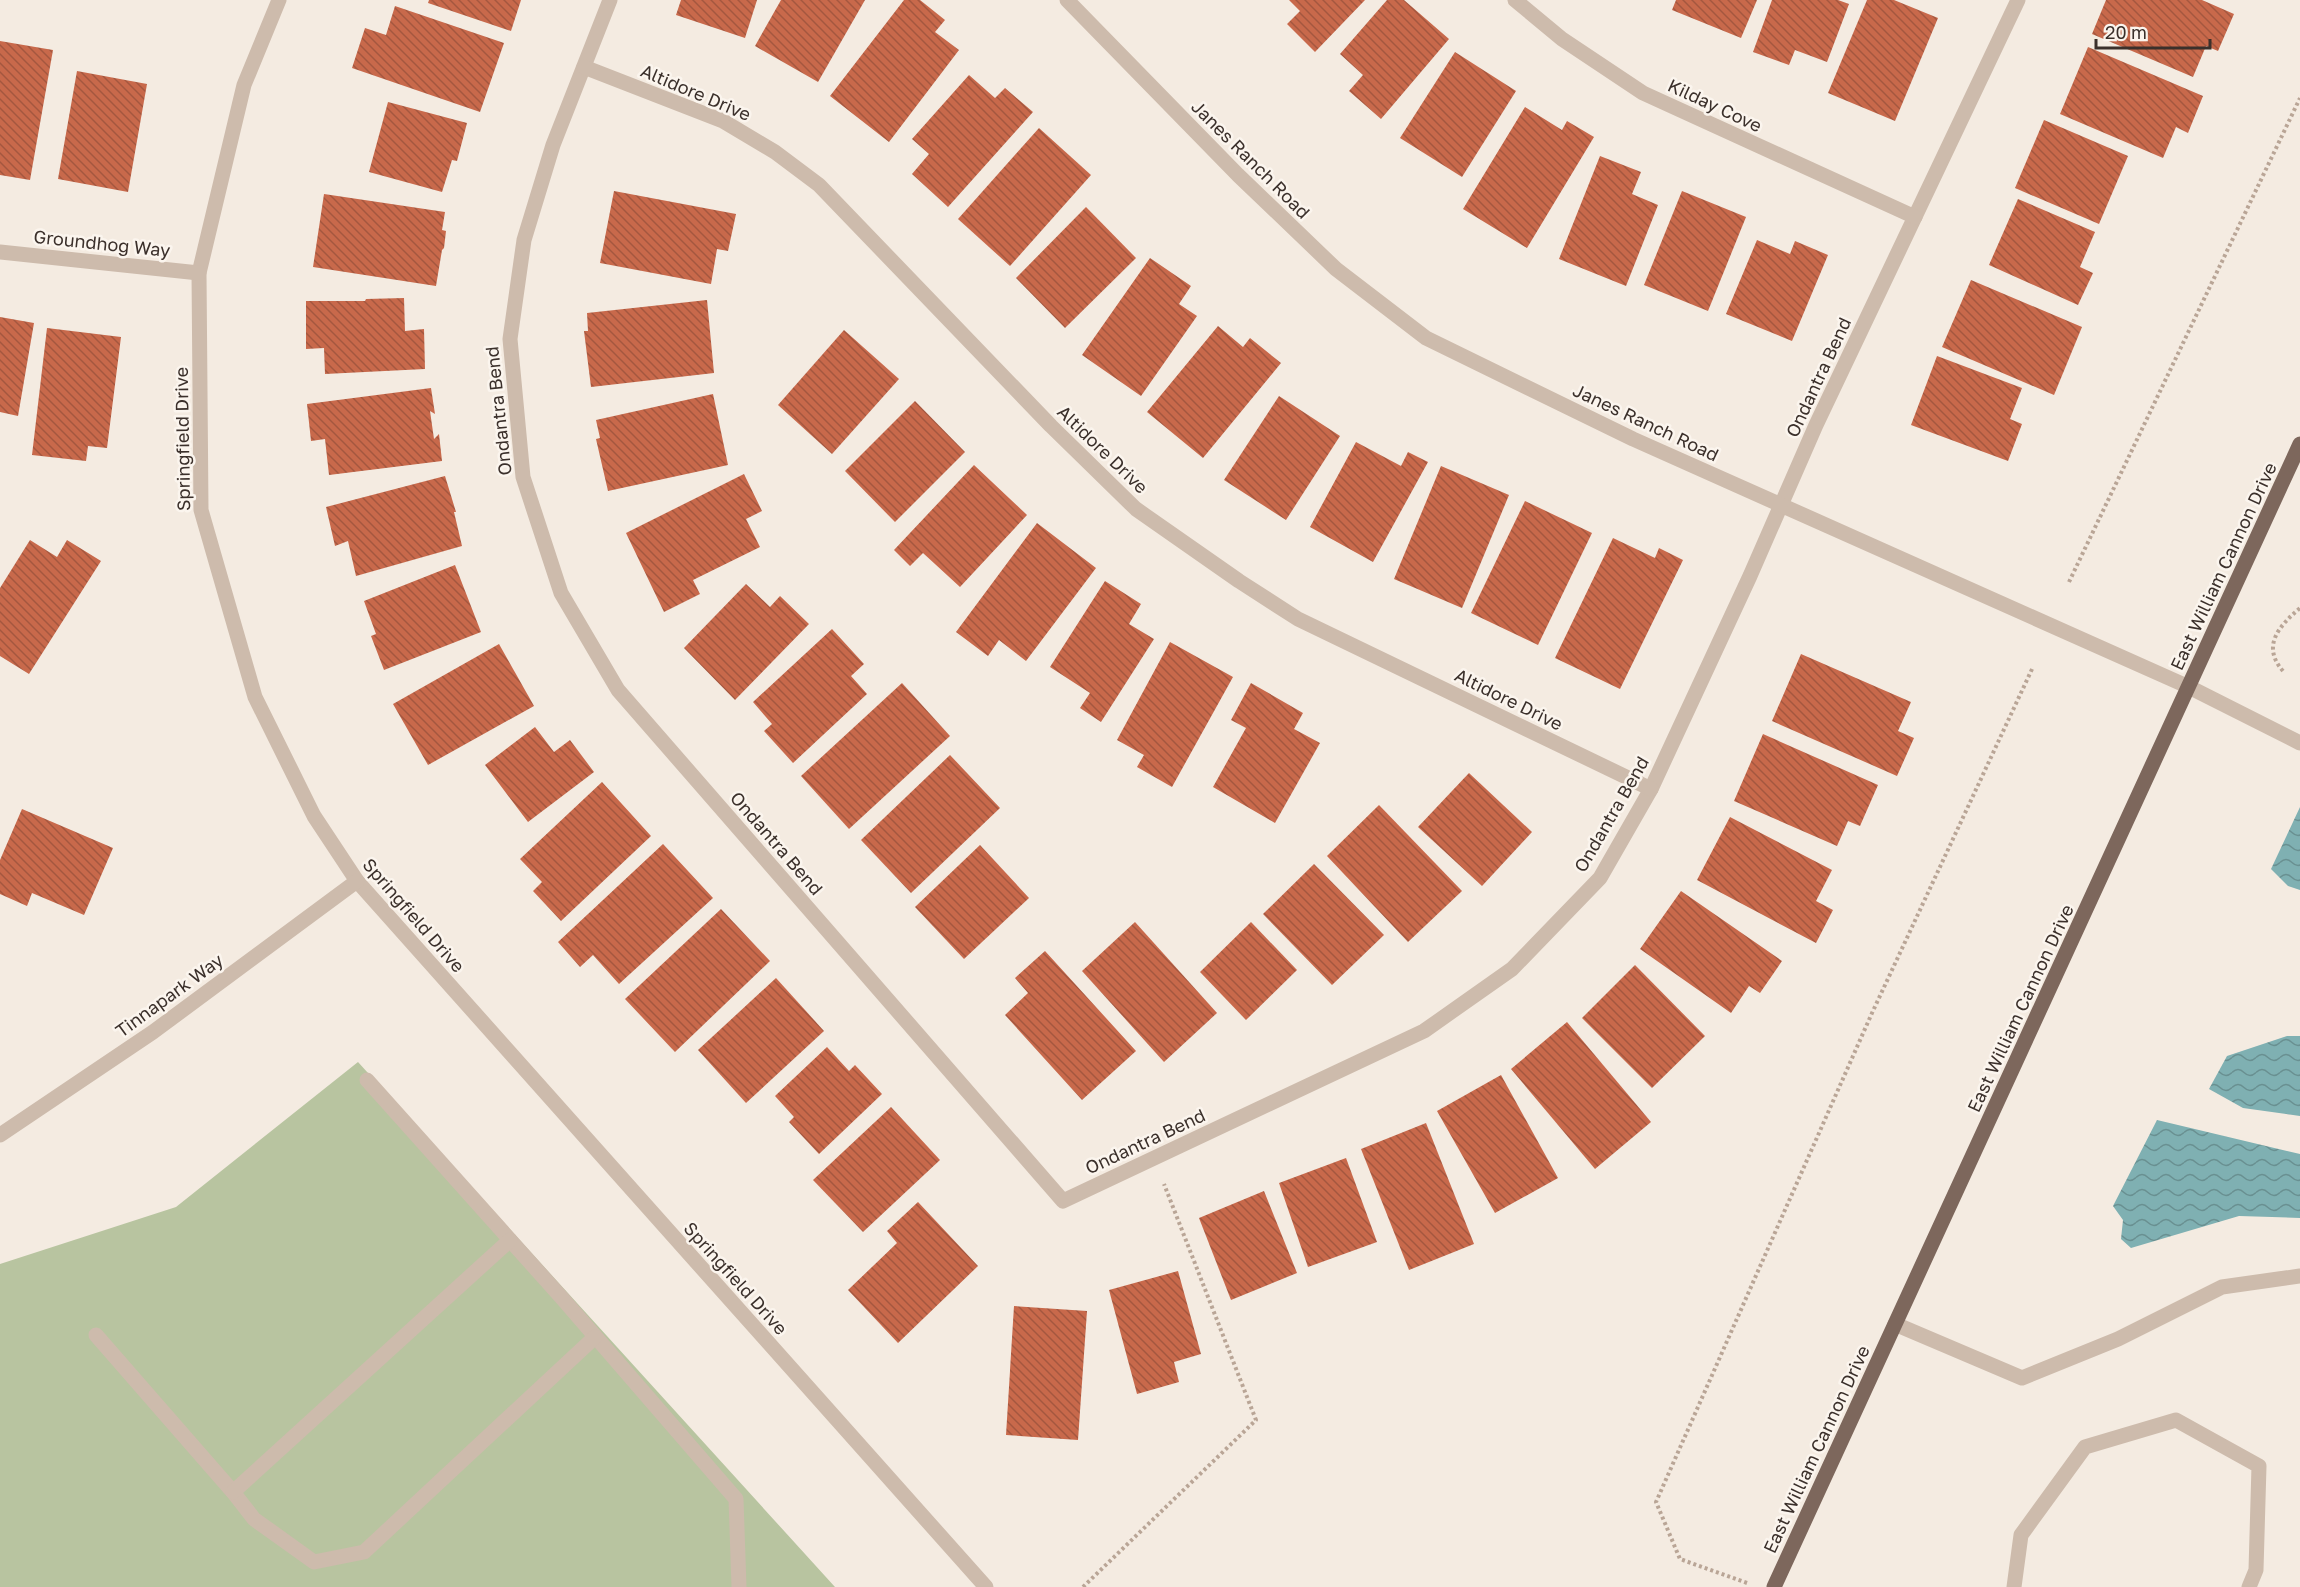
<svg xmlns="http://www.w3.org/2000/svg" width="2300" height="1587" viewBox="0 0 2300 1587" font-family="'Golos Text',sans-serif">
<defs>
<pattern id="water-waves" width="16" height="10" patternUnits="userSpaceOnUse" patternTransform="scale(1.5)"><rect width="16" height="10" fill="#7fb0b2"/><path d="M0 5q4-4 8 0t8 0" fill="none" stroke="#699091"/></pattern>
<pattern id="building-back-hatch" width="6" height="6" patternUnits="userSpaceOnUse" patternTransform="scale(1.5)"><rect width="6" height="6" fill="#c8694b"/><path d="M-1 5l2 2M0 0l6 6M5-1l2 2" fill="none" stroke="#a4573f"/></pattern>
</defs>
<rect width="100%" height="100%" fill="#f4ebe1"/>
<polygon fill="#b8c4a0" points="358,1062 835,1587 0,1587 0,1264 176,1207"/>
<g fill="url(#water-waves)">
<polygon points="2300,807 2300,890 2288,886 2271,869"/>
<polygon points="2287,1036 2300,1036 2300,1116 2243,1108 2209,1089 2227,1056"/>
<polygon points="2157,1120 2300,1154 2300,1218 2239,1216 2131,1248 2121,1239 2123,1220 2113,1206"/>
</g>
<g fill="url(#building-back-hatch)">
<polygon points="429,0 521,0 511,31 428,3"/>
<polygon points="681,0 757,0 745,38 676,15"/>
<polygon points="781,0 865,0 818,82 755,46"/>
<polygon points="904,0 920,0 945,20 935,32 959,50 889,142 830,96"/>
<polygon points="1289,0 1365,0 1315,52 1287,24 1300,11"/>
<polygon points="1387,0 1404,0 1449,39 1381,119 1349,91 1363,75 1340,54"/>
<polygon points="1676,0 1757,0 1741,38 1672,10"/>
<polygon points="1772,0 1838,0 1849,4 1827,62 1795,50 1789,65 1753,52"/>
<polygon points="1867,0 1894,0 1938,18 1895,121 1828,93"/>
<polygon points="2106,0 2202,0 2234,14 2218,51 2206,46 2193,77 2092,34"/>
<polygon points="395,6 504,43 480,112 352,68 365,28 386,35"/>
<polygon points="0,41 53,50 30,180 0,175"/>
<polygon points="2088,47 2203,96 2188,133 2176,127 2163,158 2060,114"/>
<polygon points="1455,52 1516,91 1462,177 1400,138"/>
<polygon points="77,71 147,84 128,192 58,179"/>
<polygon points="969,75 995,98 1005,88 1033,112 948,207 912,174 929,154 912,139"/>
<polygon points="388,102 467,123 457,161 452,160 442,192 369,172"/>
<polygon points="1525,107 1562,130 1567,121 1594,137 1527,248 1463,209"/>
<polygon points="2044,120 2128,156 2099,224 2015,188"/>
<polygon points="1039,128 1091,175 1010,266 958,219"/>
<polygon points="1600,156 1641,172 1632,194 1658,205 1626,286 1559,259"/>
<polygon points="614,191 736,214 728,251 717,249 711,284 600,263"/>
<polygon points="1682,191 1746,217 1708,311 1644,285"/>
<polygon points="324,194 445,212 442,230 446,231 444,248 442,250 436,286 313,267"/>
<polygon points="2018,199 2095,232 2080,267 2093,273 2078,305 1989,265"/>
<polygon points="1086,207 1136,258 1065,328 1016,278"/>
<polygon points="1757,240 1790,254 1795,241 1828,255 1792,341 1726,314"/>
<polygon points="1150,258 1191,286 1179,304 1197,316 1141,396 1082,355"/>
<polygon points="1971,280 2082,327 2054,395 1942,347"/>
<polygon points="404,298 405,331 424,329 425,369 325,374 324,348 306,349 306,301 365,301 366,299"/>
<polygon points="707,300 714,373 591,387 584,331 588,331 587,313"/>
<polygon points="0,317 34,323 18,416 0,412"/>
<polygon points="1218,326 1243,347 1250,338 1281,363 1203,458 1147,412"/>
<polygon points="47,328 121,337 107,448 88,446 86,461 32,455"/>
<polygon points="844,330 899,379 832,454 778,405"/>
<polygon points="1937,356 2022,388 2010,419 2022,424 2008,461 1911,425"/>
<polygon points="431,388 435,414 430,411 434,439 439,434 442,461 329,475 325,439 311,441 307,404"/>
<polygon points="713,394 728,465 608,491 596,439 600,438 596,420"/>
<polygon points="1279,396 1340,436 1286,520 1224,480"/>
<polygon points="915,401 965,452 895,522 845,471"/>
<polygon points="1356,442 1401,466 1408,452 1428,462 1373,562 1310,527"/>
<polygon points="974,465 1027,515 960,587 923,553 910,566 894,550"/>
<polygon points="1441,466 1509,495 1462,608 1394,579"/>
<polygon points="744,474 762,511 746,519 760,547 693,580 700,594 664,612 626,533"/>
<polygon points="445,476 456,512 454,512 462,546 356,576 348,541 335,546 326,507"/>
<polygon points="1525,501 1592,533 1538,645 1471,613"/>
<polygon points="1037,523 1096,568 1026,661 999,640 988,656 956,632"/>
<polygon points="1613,538 1655,558 1659,548 1683,560 1620,689 1555,658"/>
<polygon points="30,540 57,557 67,540 101,561 29,674 0,656 0,588"/>
<polygon points="455,565 481,632 384,670 371,636 376,634 364,601"/>
<polygon points="1105,581 1141,604 1129,624 1154,639 1101,722 1080,708 1090,693 1050,667"/>
<polygon points="746,584 770,607 780,596 809,624 735,700 684,648"/>
<polygon points="832,629 864,664 851,676 867,694 793,763 764,731 772,724 753,702"/>
<polygon points="1170,642 1233,677 1172,787 1137,767 1144,755 1117,740"/>
<polygon points="499,644 534,706 428,765 393,704"/>
<polygon points="1801,654 1911,702 1898,731 1914,738 1897,776 1772,721"/>
<polygon points="902,683 950,736 849,829 801,776"/>
<polygon points="1251,683 1303,713 1294,729 1320,743 1275,823 1213,787 1246,728 1231,720"/>
<polygon points="535,727 554,752 570,740 594,772 528,822 485,765"/>
<polygon points="1763,734 1878,785 1860,826 1848,821 1837,846 1734,801"/>
<polygon points="950,755 1000,808 911,893 861,840"/>
<polygon points="1469,773 1532,832 1482,886 1418,827"/>
<polygon points="602,782 651,836 561,921 533,891 542,882 520,859"/>
<polygon points="1379,805 1462,891 1408,942 1327,856"/>
<polygon points="22,809 113,848 84,915 32,893 27,906 0,894 0,860"/>
<polygon points="1730,817 1832,870 1816,901 1833,910 1816,943 1697,880"/>
<polygon points="663,844 713,898 619,984 593,955 580,967 558,942"/>
<polygon points="980,845 1029,898 964,959 915,907"/>
<polygon points="1314,864 1384,935 1332,985 1263,914"/>
<polygon points="1681,891 1782,961 1760,993 1749,986 1731,1013 1640,949"/>
<polygon points="721,909 770,961 675,1052 625,999"/>
<polygon points="1135,922 1217,1013 1164,1062 1082,971"/>
<polygon points="1251,922 1297,970 1246,1020 1200,972"/>
<polygon points="1045,951 1136,1051 1082,1100 1005,1015 1028,993 1015,978"/>
<polygon points="1635,965 1705,1036 1652,1088 1582,1018"/>
<polygon points="776,978 824,1031 746,1103 698,1050"/>
<polygon points="1567,1022 1651,1122 1595,1169 1511,1069"/>
<polygon points="827,1047 849,1071 855,1065 882,1094 819,1154 789,1122 794,1117 775,1096"/>
<polygon points="1501,1075 1558,1178 1495,1213 1437,1111"/>
<polygon points="891,1107 940,1160 863,1232 813,1180"/>
<polygon points="1426,1123 1474,1244 1409,1270 1361,1149"/>
<polygon points="1346,1158 1377,1242 1308,1267 1279,1183"/>
<polygon points="1264,1191 1297,1273 1231,1300 1199,1218"/>
<polygon points="918,1202 978,1266 898,1343 848,1290 897,1243 887,1231"/>
<polygon points="1178,1271 1201,1354 1174,1362 1179,1382 1137,1394 1109,1290"/>
<polygon points="1014,1306 1087,1311 1078,1440 1006,1435"/>
</g>
<g fill="none" stroke-linecap="round" stroke-linejoin="round">
<g stroke="#b9a596" stroke-width="4" stroke-dasharray="3 3" stroke-linecap="butt">
<polyline points="2069,582 2300,98"/>
<path d="M2283 671C2261 646 2279 626 2300 608"/>
<polyline points="1747,1583 1680,1559 1656,1502 1872,1013 2033,667"/>
<polyline points="1083,1587 1256,1420 1164,1184"/>
</g>
<g stroke="#cdbbac" stroke-width="15">
<polyline points="279,0 244,85 199,273 201,510 255,697 314,816 357,881 986,1587"/>
<polyline points="610,0 553,145 524,240 510,339 523,477 561,593 618,690 1063,1201 1424,1031 1512,969 1600,878 1651,789 1750,576 1816,425 2018,0"/>
<polyline points="1067,0 1238,175 1336,269 1426,338 1633,439 2189,687 2300,743"/>
<polyline points="1515,0 1562,39 1643,93 1915,217"/>
<polyline points="584,67 723,121 775,152 819,185 1051,426 1136,509 1239,581 1298,619 1651,789"/>
<polyline points="0,252 199,273"/>
<polyline points="367,1080 562,1298 736,1499 739,1587"/>
<polyline points="0,1135 153,1032 357,881"/>
<polyline points="1895,1324 2022,1378 2118,1339 2222,1287 2300,1276"/>
<polyline points="96,1335 233,1492 254,1519 314,1562 364,1552 595,1337"/>
<polyline points="233,1492 510,1240"/>
<polyline points="2014,1587 2021,1535 2085,1447 2176,1420 2259,1466 2256,1570 2249,1587"/>
</g>
<polyline stroke="#7d675c" stroke-width="15" points="1774,1587 2300,444"/>
</g>
<g text-anchor="middle" dominant-baseline="central" stroke-width="5" stroke-linejoin="round" paint-order="stroke">
<g font-size="18" fill="#3b302b" stroke="#fbf5ee">
<text transform="translate(696 92) rotate(23)">Altidore Drive</text>
<text transform="translate(1715 105) rotate(25)">Kilday Cove</text>
<text transform="translate(1251 159) rotate(45)">Janes Ranch Road</text>
<text transform="translate(102 243) rotate(6)">Groundhog Way</text>
<text transform="translate(1818 377) rotate(-65)">Ondantra Bend</text>
<text transform="translate(498 411) rotate(-96)">Ondantra Bend</text>
<text transform="translate(1646 422) rotate(25)">Janes Ranch Road</text>
<text transform="translate(182 439) rotate(-91)">Springfield Drive</text>
<text transform="translate(1103 449) rotate(44)">Altidore Drive</text>
<text transform="translate(2223 566) rotate(-65)">East William Cannon Drive</text>
<text transform="translate(1509 699) rotate(26)">Altidore Drive</text>
<text transform="translate(1611 814) rotate(-60)">Ondantra Bend</text>
<text transform="translate(777 843) rotate(49)">Ondantra Bend</text>
<text transform="translate(414 915) rotate(49)">Springfield Drive</text>
<text transform="translate(169 995) rotate(-36)">Tinnapark Way</text>
<text transform="translate(2020 1008) rotate(-65)">East William Cannon Drive</text>
<text transform="translate(1145 1141) rotate(-25)">Ondantra Bend</text>
<text transform="translate(736 1278) rotate(48)">Springfield Drive</text>
<text transform="translate(1816 1449) rotate(-65)">East William Cannon Drive</text>
</g>
</g>
<path d="M2096 39v9h114v-9" fill="none" stroke="#3b302b" stroke-width="3"/>
<text x="2105" y="39" font-size="18" fill="#3b302b" stroke="#fbf5ee" stroke-width="4.5" paint-order="stroke">20 m</text>
</svg>
